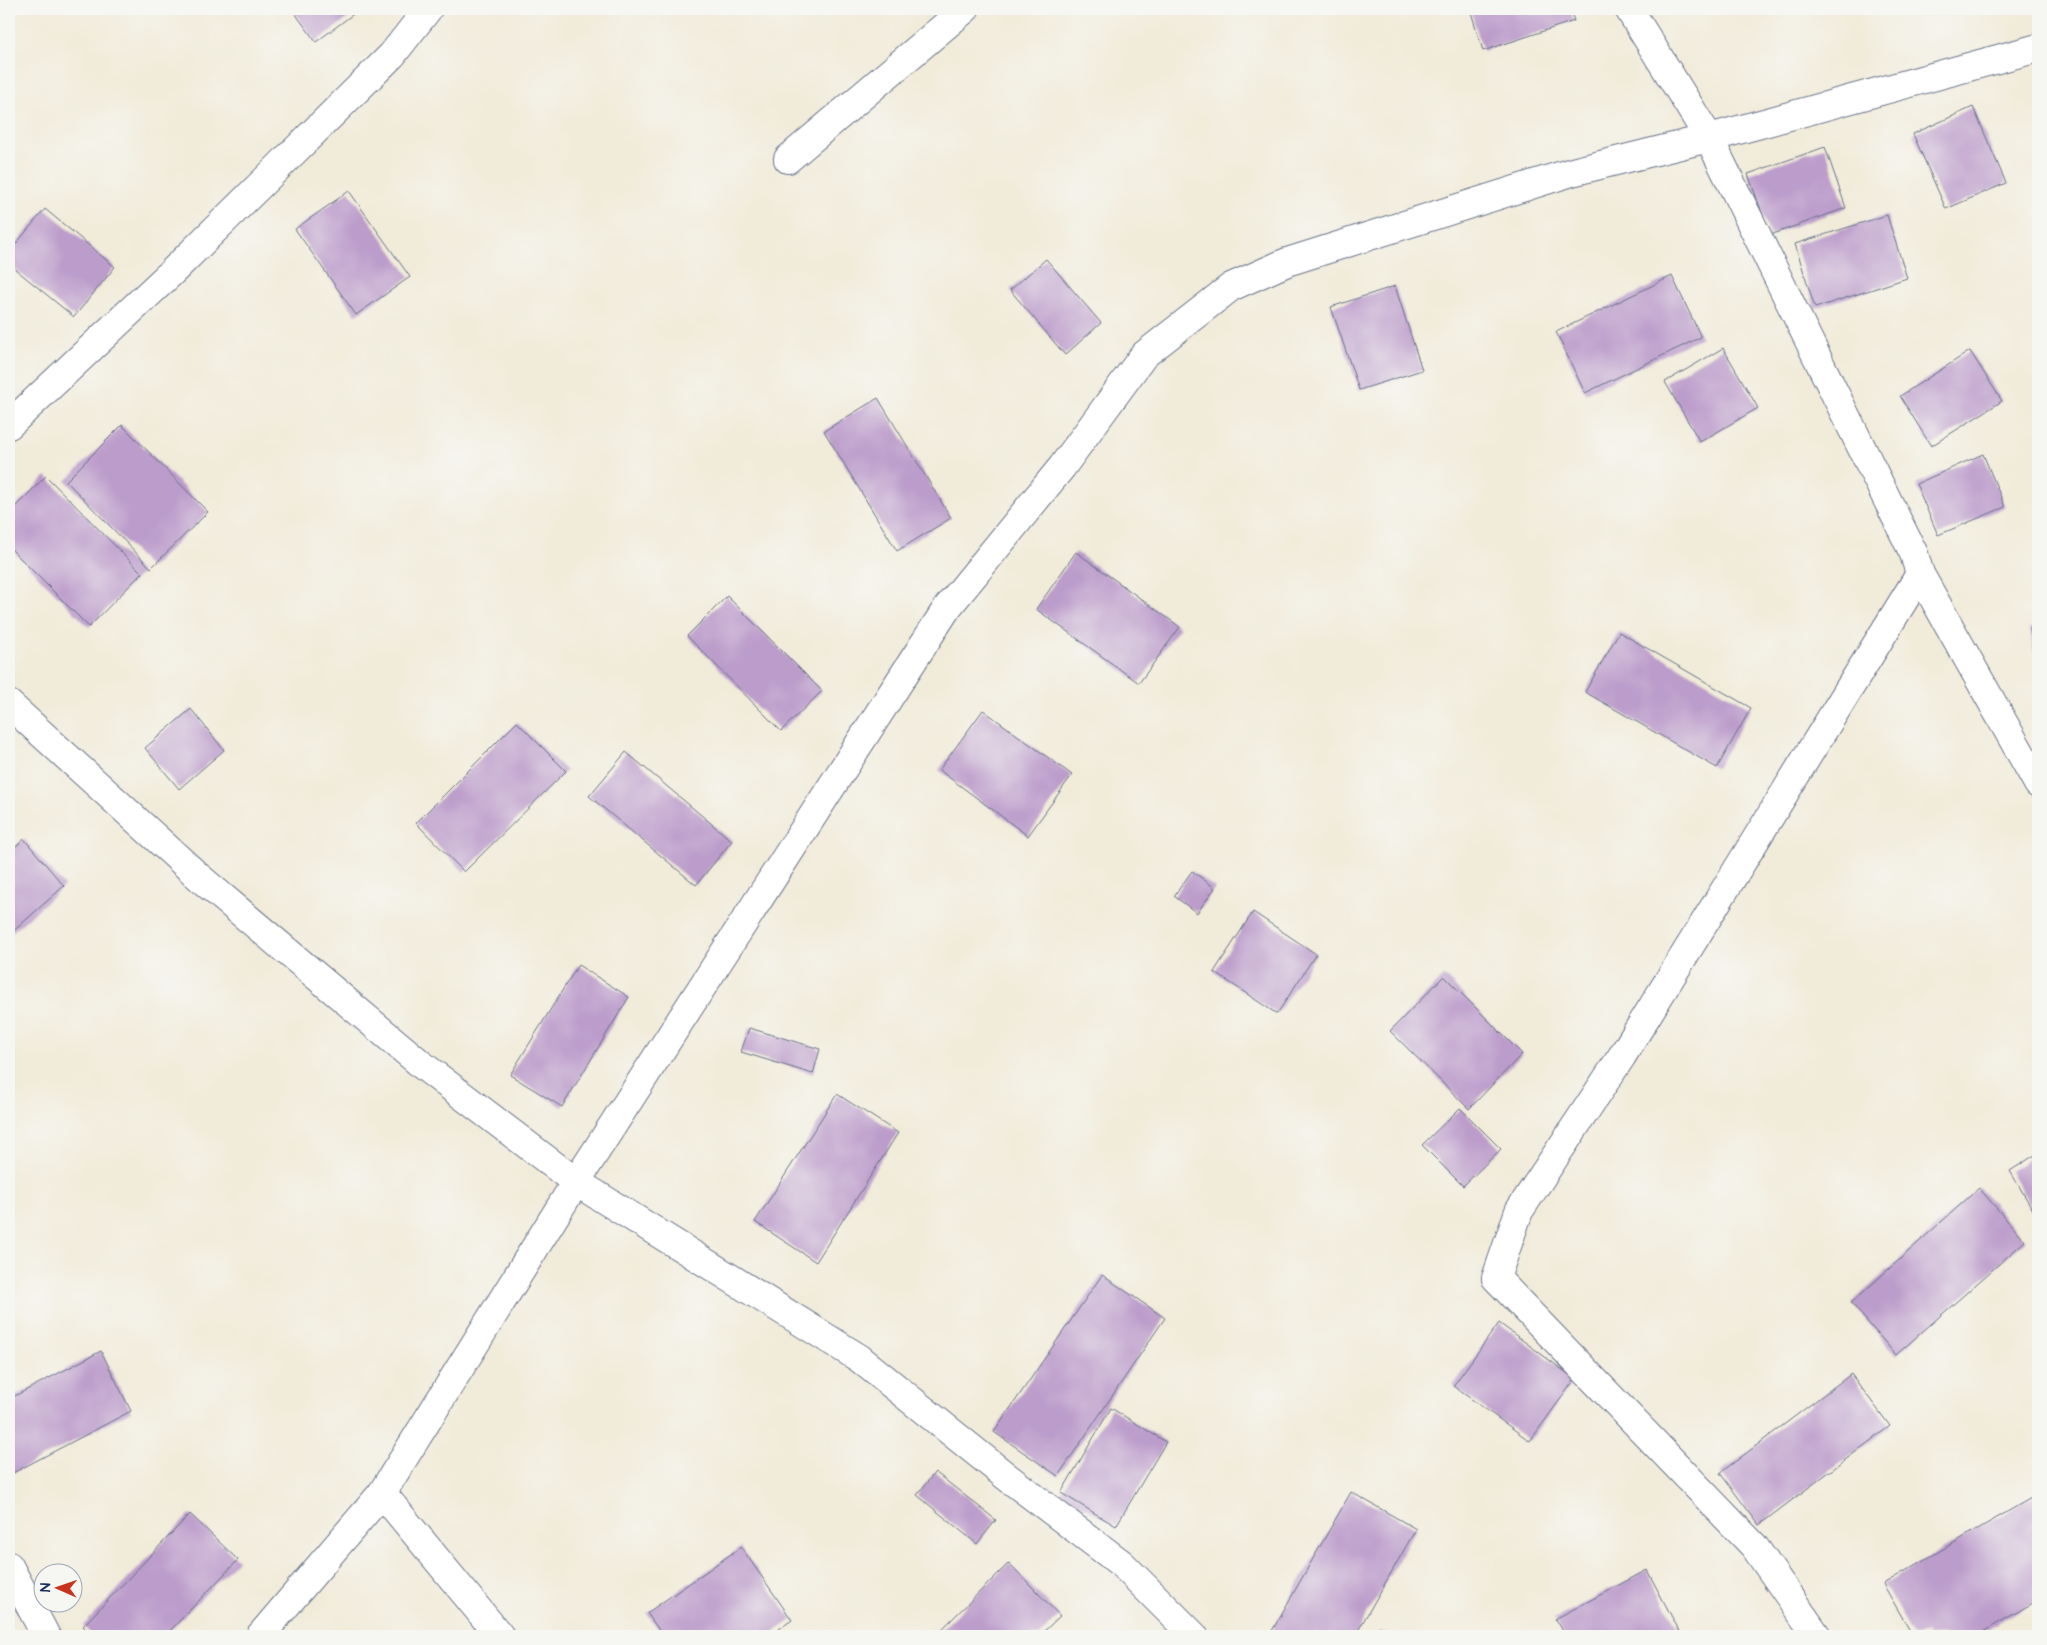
<svg xmlns="http://www.w3.org/2000/svg" width="2047" height="1645" viewBox="0 0 2047 1645" font-family="'Architects Daughter',sans-serif">
<rect width="100%" height="100%" fill="#f6f6f2"/>
<filter id="ink" filterUnits="userSpaceOnUse"><feTurbulence type="fractalNoise" baseFrequency=".02" numOctaves="2"/><feDisplacementMap in="SourceGraphic" scale="10" xChannelSelector="R" yChannelSelector="G"/><feConvolveMatrix kernelMatrix="1 2 1 2 8 2 1 2 1" color-interpolation-filters="sRGB"/></filter>
<filter id="wash" filterUnits="userSpaceOnUse"><feTurbulence type="fractalNoise" baseFrequency=".0096" numOctaves="4" result="noise"/><feDisplacementMap in="SourceGraphic" scale="20" xChannelSelector="R" yChannelSelector="G"/><feGaussianBlur stdDeviation="1.12" result="paint"/><feColorMatrix in="noise" values="0 0 0 0 0 0 0 0 0 0 0 0 0 0 0 0 0 1.4 0 .05"/><feComposite in="paint" operator="in"/></filter>
<g filter="url(#wash)">
<rect width="100%" height="100%" fill="#f1ebd9"/>
<g id="blocks">
<g fill="#bc9ccb">
<polygon points="292,9 360,9 316,42"/>
<polygon points="1470,9 1570,9 1574,21 1483,51"/>
<polygon points="1973,107 2006,183 1946,209 1913,134"/>
<polygon points="1825,147 1846,208 1770,235 1748,174"/>
<polygon points="349,191 410,277 356,315 295,229"/>
<polygon points="45,209 115,267 74,317 9,264 9,252"/>
<polygon points="1887,215 1907,278 1815,308 1795,244"/>
<polygon points="1046,259 1101,323 1065,355 1010,290"/>
<polygon points="1672,276 1701,337 1585,393 1556,332"/>
<polygon points="1395,286 1422,370 1359,390 1331,307"/>
<polygon points="1723,348 1758,408 1700,442 1665,382"/>
<polygon points="1970,351 2002,401 1931,446 1900,396"/>
<polygon points="878,398 951,518 897,551 824,431"/>
<polygon points="122,425 208,512 151,568 66,481"/>
<polygon points="1983,454 2005,507 1938,535 1916,484"/>
<polygon points="46,476 142,573 89,627 9,547 9,513"/>
<polygon points="1076,552 1180,627 1139,683 1036,609"/>
<polygon points="727,596 822,691 781,731 687,636"/>
<polygon points="2038,626 2038,666 2037,666 2030,628"/>
<polygon points="1619,632 1751,708 1717,768 1585,692"/>
<polygon points="191,709 224,750 179,789 145,748"/>
<polygon points="983,710 1072,775 1028,836 939,770"/>
<polygon points="517,722 566,771 464,872 416,823"/>
<polygon points="626,752 732,841 696,885 589,796"/>
<polygon points="24,839 64,886 9,935 9,853"/>
<polygon points="1192,871 1215,888 1197,913 1174,896"/>
<polygon points="1253,912 1316,954 1277,1014 1214,972"/>
<polygon points="578,965 629,997 562,1107 510,1075"/>
<polygon points="1444,976 1522,1054 1469,1109 1390,1031"/>
<polygon points="749,1028 820,1049 813,1074 741,1052"/>
<polygon points="837,1094 898,1133 816,1262 755,1222"/>
<polygon points="1460,1108 1501,1149 1463,1186 1422,1145"/>
<polygon points="2038,1153 2038,1213 2036,1215 2010,1171"/>
<polygon points="1979,1188 2025,1241 1896,1355 1851,1303"/>
<polygon points="1102,1275 1165,1318 1058,1476 994,1432"/>
<polygon points="1499,1323 1575,1379 1530,1441 1453,1386"/>
<polygon points="101,1351 131,1411 9,1475 9,1399"/>
<polygon points="1851,1374 1890,1426 1759,1525 1720,1473"/>
<polygon points="1111,1408 1166,1442 1116,1526 1061,1493"/>
<polygon points="935,1472 996,1520 977,1544 917,1495"/>
<polygon points="1351,1492 1416,1529 1355,1636 1269,1636"/>
<polygon points="2038,1494 2038,1600 1976,1636 1928,1636 1926,1632 1917,1636 1913,1636 1883,1584"/>
<polygon points="190,1514 238,1560 165,1636 93,1636 83,1626"/>
<polygon points="741,1547 792,1620 769,1636 663,1636 647,1613"/>
<polygon points="1009,1563 1060,1616 1039,1636 935,1636"/>
<polygon points="1647,1570 1682,1636 1565,1636 1555,1619"/>
<polygon points="1380,1631 1395,1636 1378,1636"/>
</g>
</g>
</g>
<g filter="url(#ink)">
<use href="#blocks" fill-opacity="0" stroke="#667189" stroke-width="1"/>
<g fill="none" stroke-linecap="round" stroke-linejoin="round">
<defs>
<g id="street">
<polyline points="1629,9 1709,138 1914,554 1920,574 2038,784"/>
<polyline points="788,159 965,9"/>
<polyline points="9,425 173,271 392,55 428,9"/>
<polyline points="9,704 200,878 422,1065 576,1182 859,1358 1007,1477 1122,1564 1194,1636"/>
<polyline points="382,1493 500,1636"/>
<polyline points="9,1566 46,1636"/>
<polyline points="260,1636 382,1493 576,1182 947,608 1062,467 1144,355 1231,287 1287,262 1572,172 1709,138 2038,48"/>
<polyline points="1817,1636 1754,1546 1496,1278 1519,1211 1622,1056 1920,574"/>
</g>
</defs>
<use href="#street" stroke="#667189" stroke-width="30"/>
<use href="#street" stroke="#fff" stroke-width="28"/>
</g>
</g>
<rect width="2047" height="1645" fill="none" stroke="#f6f6f2" stroke-width="30"/>
<g transform="translate(58 1588) rotate(272)"><circle r="24" fill="#f6f6f2" stroke="#9ea6b7"/>
<path d="M0-4L9 19L0 12L-9 19Z" fill="#c8321e"/>
<text y="-8" font-size="14" font-weight="bold" text-anchor="middle" fill="#1b2f5e">N</text>
</g>
</svg>
